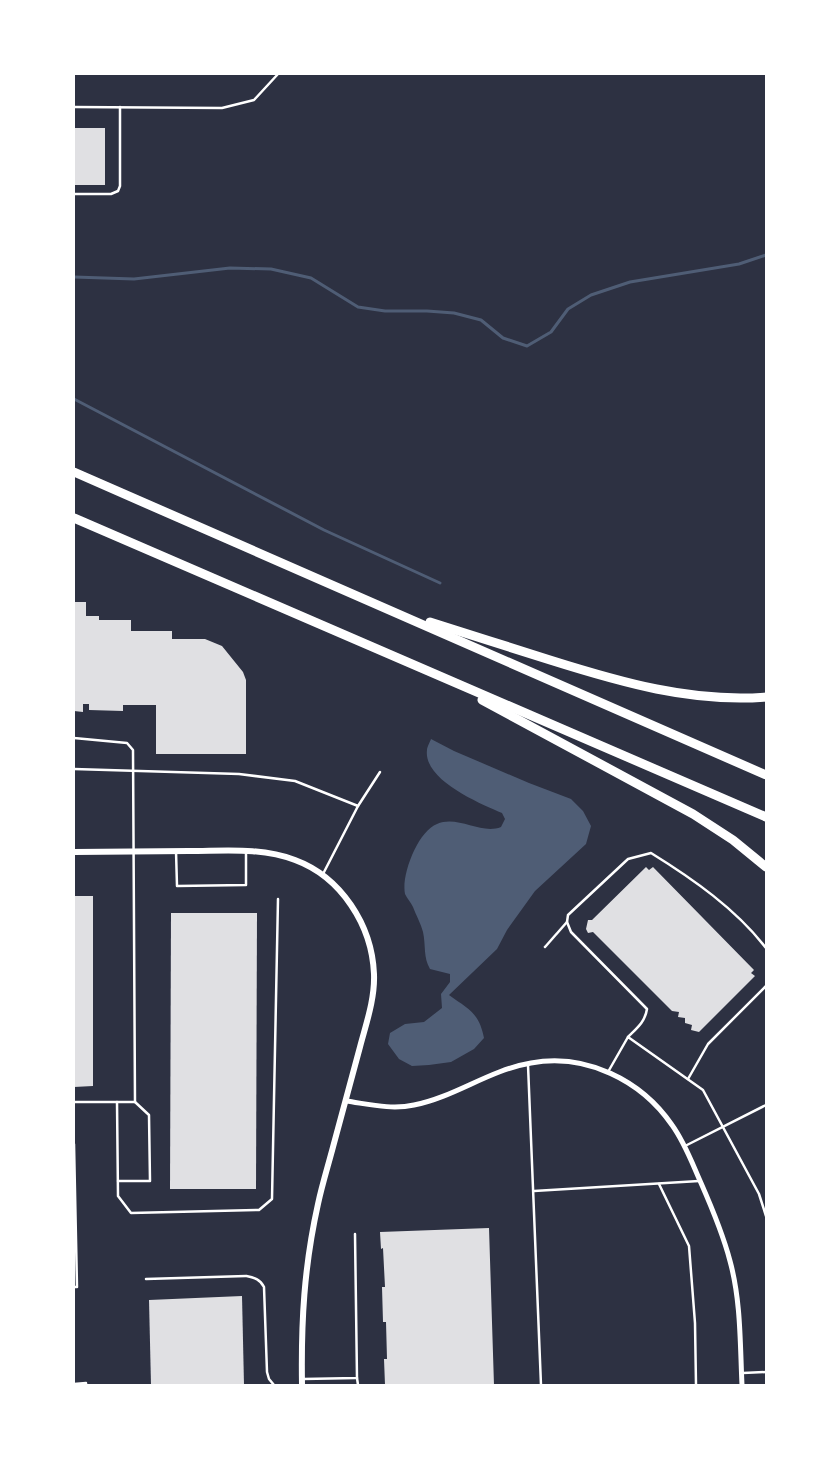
<svg xmlns="http://www.w3.org/2000/svg" width="840" height="1459" viewBox="0 0 840 1459" font-family="'Public Sans',sans-serif">
<rect width="100%" height="100%" fill="#2d3142"/>
<path fill="#4f5d75" d="M431 739 454 751 529 783 571 799 583 811 591 826 586 844 535 891 507 930 497 949 449 995C468 1009 479 1012 484 1038L474 1049 451 1062 429 1065 412 1066 399 1059 388 1044 390 1033 405 1024 424 1022 442 1008 441 994 450 982V974L430 969C423 957 426 946 423 932 421 924 416 915 413 907 411 903 407 898 405 894 401 875 418 831 437 824 458 815 481 835 501 827L505 819 502 813C481 804 423 780 427 750 427 747 430 742 431 739Z"/>
<g fill="none" stroke-linecap="round" stroke-linejoin="round">
<g stroke="#4f5d75" stroke-width="3">
<polyline points="74,277 134,279 230,268 271,269 311,278 358,307 385,311 427,311 454,313 481,320 503,338 527,346 551,332 568,309 591,295 630,282 739,264 766,255"/>
<polyline points="74,399 324,530 440,583"/>
</g>
</g>
<g fill="#e0e0e3">
<rect x="74" y="128" width="31" height="57"/>
<polygon points="74,602 86,602 86,616 99,616 99,620 131,620 131,631 172,631 172,639 205,639 222,646 243,672 246,680 246,754 156,754 156,705 123,705 123,711 89,710 89,704 83,704 83,712 74,711"/>
<polygon points="646,867 649,870 653,867 754,970 751,973 755,976 699,1032 691,1030 692,1025 685,1023 685,1018 678,1017 679,1012 672,1011 593,932 588,933 586,929 588,920 592,920"/>
<polygon points="74,896 93,896 93,1086 74,1087"/>
<polygon points="171,913 257,913 256,1189 170,1189"/>
<polygon points="489,1228 494,1385 385,1385 384,1359 387,1359 386,1322 383,1322 382,1287 385,1287 383,1248 381,1249 380,1232"/>
<polygon points="242,1296 244,1385 151,1385 149,1300"/>
</g>
<g fill="none" stroke-linecap="round" stroke-linejoin="round">
<g stroke="#fff" stroke-width="2.5">
<polyline points="74,107 222,108 254,100 278,74"/>
<polyline points="74,194 111,194 118,191 120,186 120,107"/>
<polyline points="74,738 127,743 133,750 135,1102 117,1102"/>
<polyline points="74,769 239,774 295,781 358,806 323,874"/>
<polyline points="358,806 380,772"/>
<polyline points="176,851 177,886 246,885 246,852"/>
<polyline points="545,947 567,922"/>
<path d="M628 1037C637 1028 645 1022 647 1009L571 932 567 922 568 915 628 859 651 853C693 879 736 909 766 948"/>
<polyline points="528,1065 541,1385"/>
<polyline points="608,1072 628,1037 703,1090 759,1194 766,1216"/>
<polyline points="688,1079 708,1044 766,986"/>
<polyline points="74,1102 117,1102 118,1196 131,1213 259,1210 272,1199 278,899"/>
<polyline points="74,1144 77,1287 74,1287"/>
<polyline points="685,1146 766,1105"/>
<polyline points="118,1181 150,1181 149,1115 135,1102"/>
<polyline points="659,1184 689,1246 695,1323 696,1385"/>
<polyline points="534,1191 699,1181"/>
<path d="M146 1279 246 1276C255 1278 260 1279 264 1287L267 1372 269 1379 274 1385"/>
<polyline points="743,1373 766,1372"/>
<polyline points="357,1378 358,1385"/>
<polyline points="303,1379 357,1378 355,1234"/>
<polyline points="74,1384 86,1383 86,1385"/>
</g>
<path stroke="#fff" stroke-width="5" d="M346 1101C368 1104 391 1110 414 1105 455 1097 489 1070 531 1063 586 1053 641 1080 672 1125 685 1143 692 1163 701 1183 712 1208 723 1234 730 1261 741 1301 740 1344 742 1385"/>
<path stroke="#fff" stroke-width="6" d="M74 852C112 852 150 851 189 851 224 851 261 847 295 860 341 877 372 925 374 974 375 999 366 1024 360 1047 351 1081 342 1114 333 1147 328 1166 322 1185 318 1204 304 1267 301 1322 302 1385"/>
<g stroke="#fff" stroke-width="9">
<polyline points="74,472 766,775"/>
<polyline points="74,518 766,817"/>
<path d="M430 622C470 635 510 647 550 660 620 682 692 703 766 697"/>
<polyline points="482,700 693,814 733,840 766,867"/>
</g>
</g>
<rect width="840" height="1459" fill="none" stroke="#ffffff" stroke-width="150"/>
</svg>
